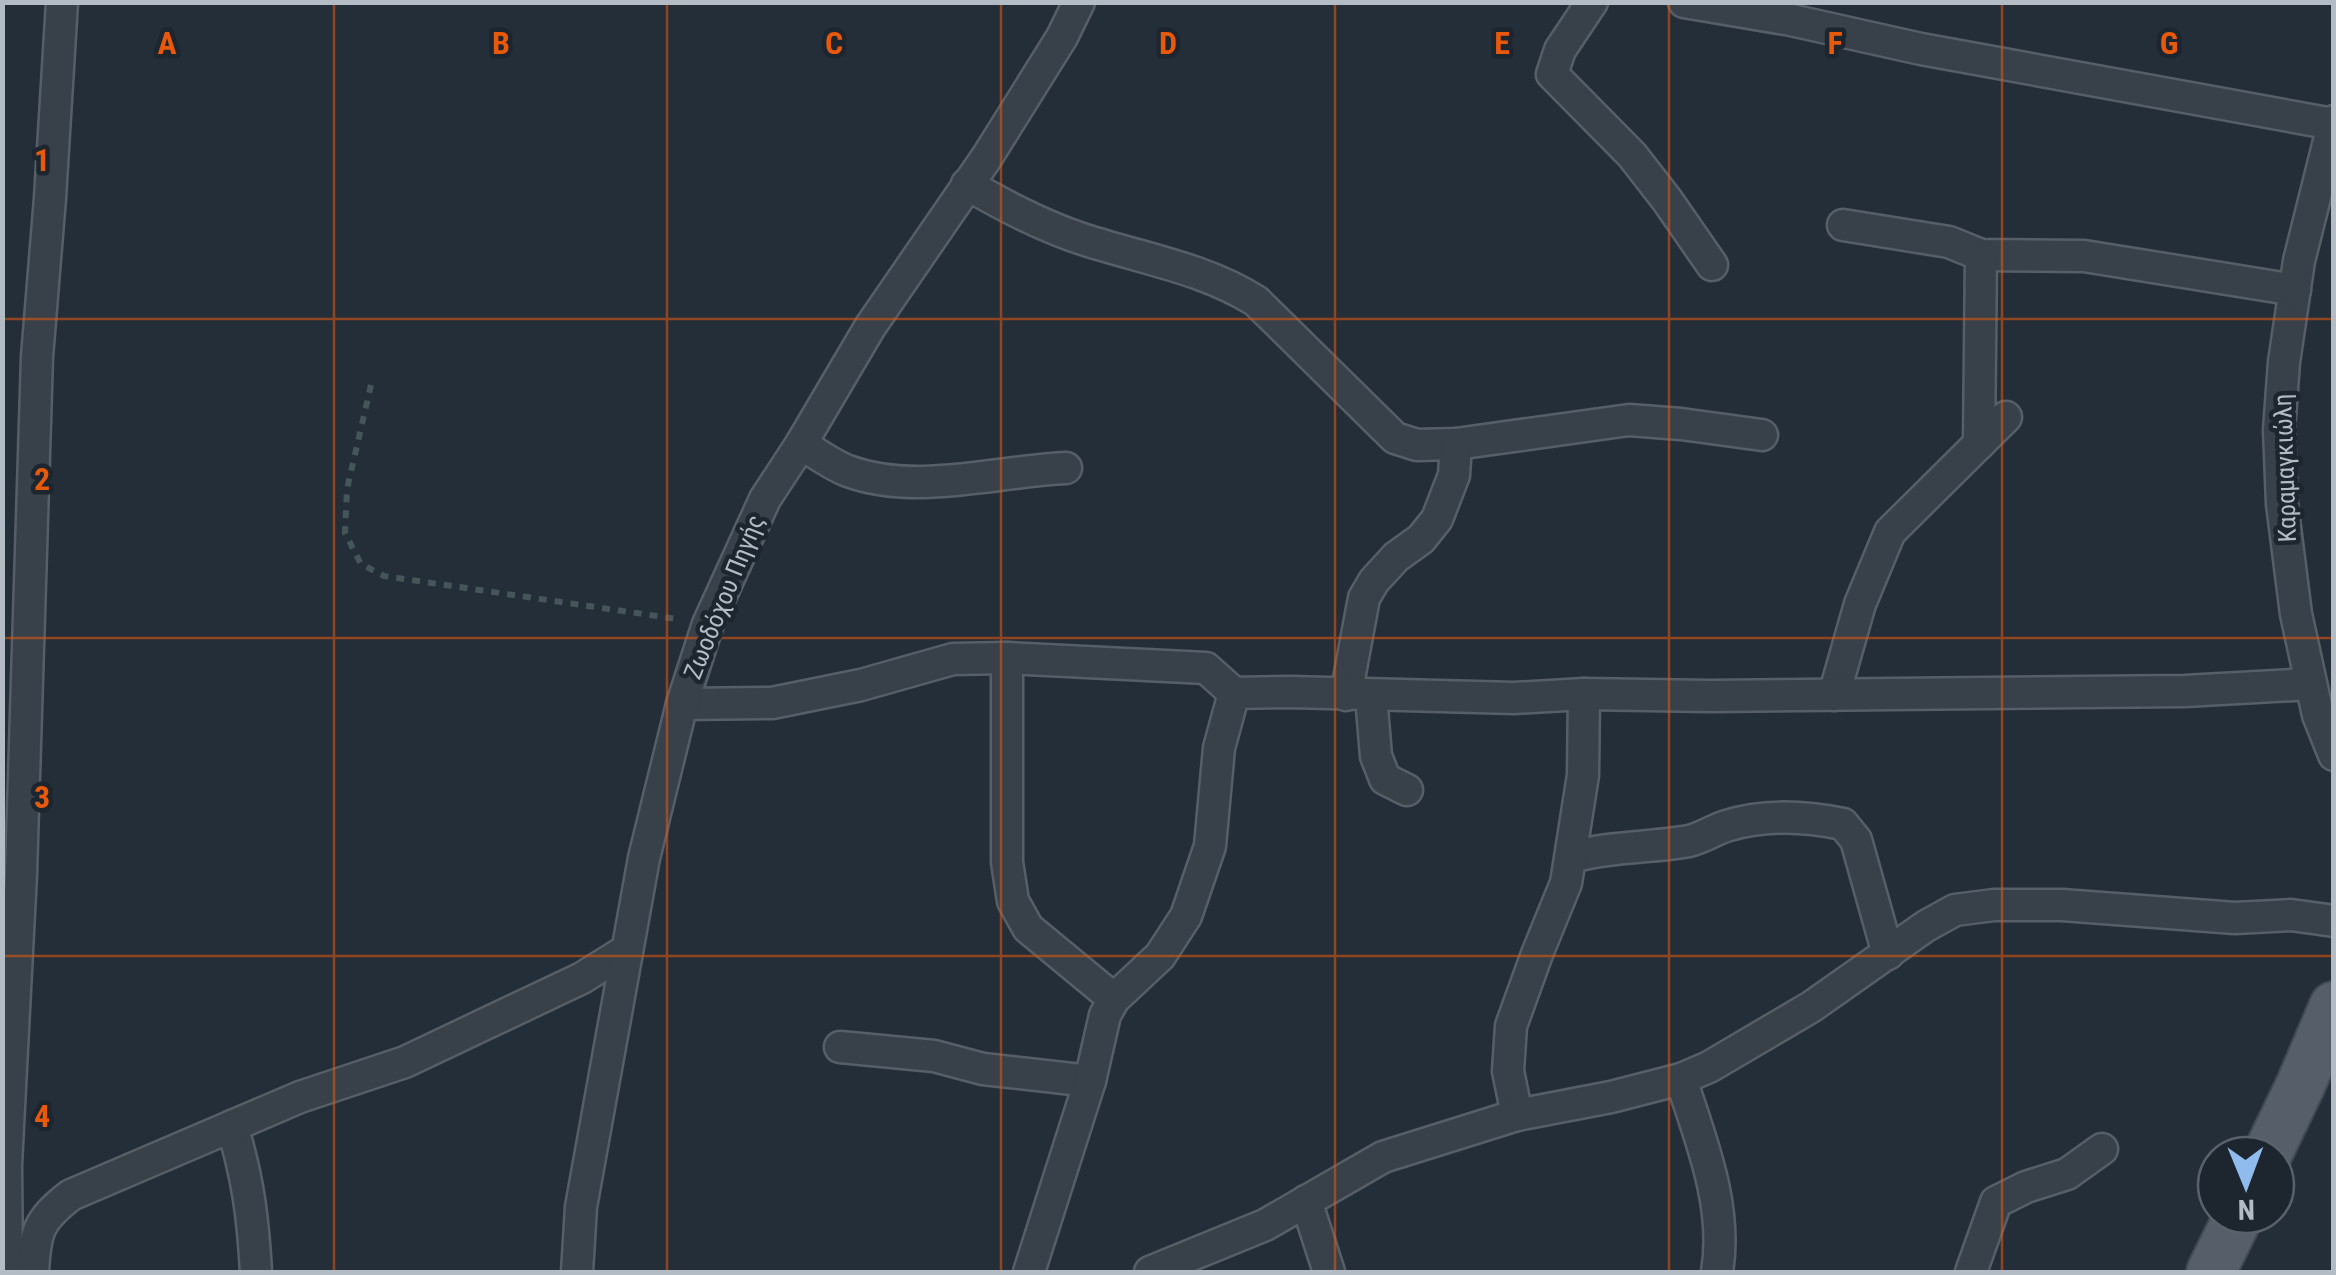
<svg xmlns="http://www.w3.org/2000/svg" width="2336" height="1275" viewBox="0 0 2336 1275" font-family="'Roboto Condensed',sans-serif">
<rect width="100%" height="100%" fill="#242e38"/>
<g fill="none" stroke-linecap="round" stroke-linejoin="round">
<defs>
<g id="street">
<polyline points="1592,2 1560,50 1552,74 1632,155 1667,200 1712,265"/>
<polyline points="1684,2 1791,20 1921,49 2333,124"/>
<polyline points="2334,121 2299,261 2284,362 2279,430 2282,504 2296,614 2318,715 2334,755"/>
<path d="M967 184C1009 209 1054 232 1102 245 1155 261 1208 271 1256 301L1395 438 1417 445 1456 444 1629 420 1681 424 1762 435"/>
<polyline points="1843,225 1949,242 1981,255 2084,256 2295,290"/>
<path d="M801 444C816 453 832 465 848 471 915 496 997 471 1066 468"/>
<polyline points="1979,444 1981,255"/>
<polyline points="1007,658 1007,862 1013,901 1028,928 1114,999"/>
<polyline points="1346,695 1364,598 1374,581 1396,557 1421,539 1437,519 1454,475 1456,444"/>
<polyline points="1834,695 1860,604 1890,532 2006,417"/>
<polyline points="1371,696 1376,756 1385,779 1407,790"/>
<polyline points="682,704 772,703 861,685 953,659 1007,658 1206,668 1234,693"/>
<path d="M1572 857C1611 846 1650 848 1689 841 1702 838 1714 830 1726 826 1764 814 1804 816 1843 824L1856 840 1888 954"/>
<polyline points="840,1047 934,1056 983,1069 1090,1081"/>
<path d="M1681 1079C1701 1141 1728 1206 1717 1272"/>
<polyline points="1517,1115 1508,1071 1511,1026 1537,954 1566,883 1583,775 1584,694"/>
<path d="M232 1126C248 1178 253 1218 256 1272"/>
<polyline points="1306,1201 1329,1272"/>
<polyline points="7,1272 6,1165 21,874 37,357 50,198 62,2"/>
<path d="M33 1272C35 1232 38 1220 71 1195L300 1097 405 1062 582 978 627 950"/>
<polyline points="577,1272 581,1207 644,858 682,704 708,624 765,499 801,444 870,327 987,157 1062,37 1079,2"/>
<polyline points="1029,1272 1090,1081 1105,1015 1114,999 1160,956 1186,916 1210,846 1219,748 1234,693 1291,692 1514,698 1584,694 1710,696 2185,691 2311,684"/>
<polyline points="1150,1272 1265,1225 1383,1157 1517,1115 1611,1097 1681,1079 1709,1067 1811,1007 1926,926 1955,910 1994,905 2062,905 2235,918 2291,915 2334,921"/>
<polyline points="1971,1272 1996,1202 2026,1187 2067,1174 2102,1149"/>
</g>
<g id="primary">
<polyline points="2267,1155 2301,1084 2334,1006"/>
<polyline points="2211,1272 2239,1215"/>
</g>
</defs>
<use href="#street" stroke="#565e67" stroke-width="35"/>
<use href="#primary" stroke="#414952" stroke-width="52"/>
<polyline stroke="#445657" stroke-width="6" stroke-dasharray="8 8" stroke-linecap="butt" points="371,385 347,489 345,533 361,564 384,576 677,619"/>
<use href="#street" stroke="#384049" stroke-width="30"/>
<use href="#primary" stroke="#565f69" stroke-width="48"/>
</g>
<path fill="none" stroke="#e8590c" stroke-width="2.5" stroke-opacity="0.55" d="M334 2V1272M667 2V1272M1001 2V1272M1335 2V1272M1669 2V1272M2002 2V1272M2 319H2334M2 638H2334M2 956H2334"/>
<g text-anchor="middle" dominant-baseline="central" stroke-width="9" stroke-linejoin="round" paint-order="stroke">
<g font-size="25" fill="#b3bbc5" stroke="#1d252e">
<text transform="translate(2285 468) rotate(-92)">Καραμαγκιώλη</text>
<text transform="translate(724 597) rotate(-68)">Ζωοδόχου Πηγής</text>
</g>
</g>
<g font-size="32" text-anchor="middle" font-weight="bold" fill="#e8590c" stroke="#1d252e" stroke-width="9" stroke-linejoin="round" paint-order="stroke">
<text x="167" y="54">A</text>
<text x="501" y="54">B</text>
<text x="834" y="54">C</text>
<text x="1168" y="54">D</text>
<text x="1502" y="54">E</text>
<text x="1835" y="54">F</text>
<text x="2169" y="54">G</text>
<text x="42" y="171">1</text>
<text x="42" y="490">2</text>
<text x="42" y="808">3</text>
<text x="42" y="1127">4</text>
</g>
<rect width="2336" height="1275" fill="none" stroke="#b3bbc5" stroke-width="10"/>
<g transform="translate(2246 1185) rotate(179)"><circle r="48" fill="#1d252e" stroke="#59616a" stroke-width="2.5"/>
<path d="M0-8L18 38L0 25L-18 38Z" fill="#8fbbed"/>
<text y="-15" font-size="28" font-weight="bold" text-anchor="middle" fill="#b3bbc5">N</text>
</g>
</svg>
